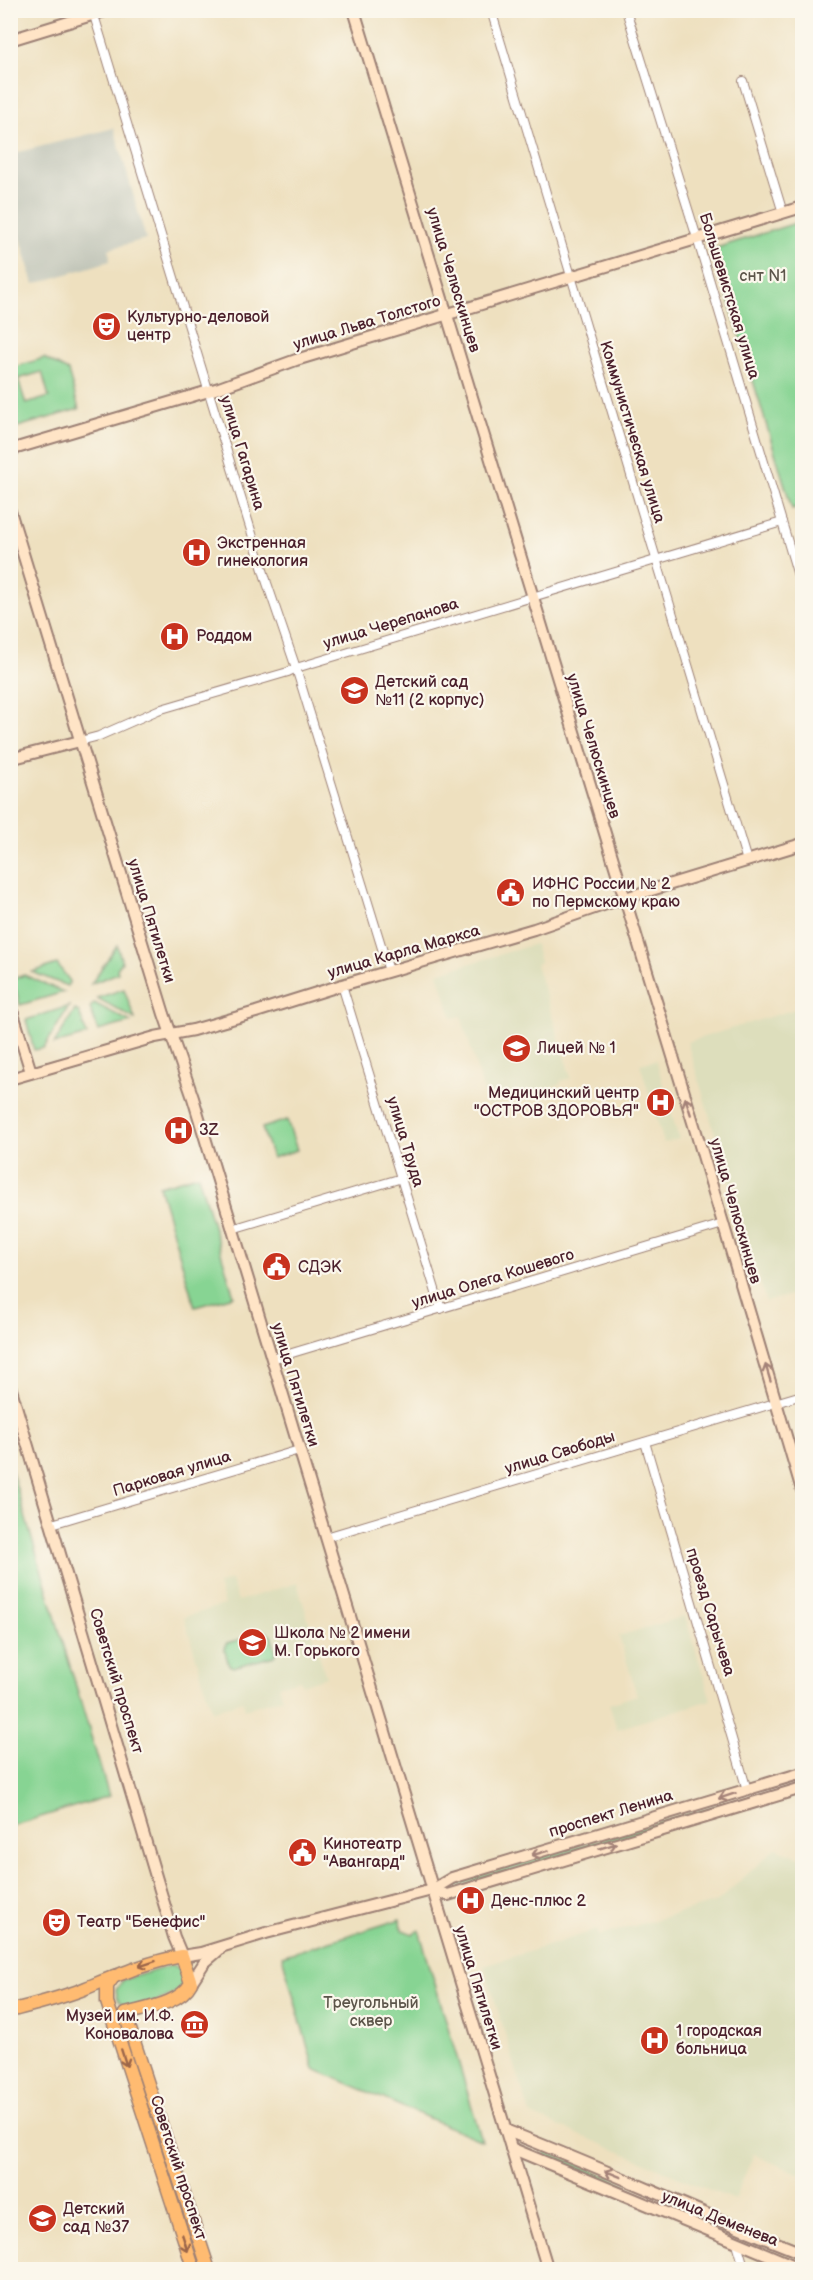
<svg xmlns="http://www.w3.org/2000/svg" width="813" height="2280" viewBox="0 0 813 2280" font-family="'Balsamiq Sans',sans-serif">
<rect width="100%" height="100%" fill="#fbf7ec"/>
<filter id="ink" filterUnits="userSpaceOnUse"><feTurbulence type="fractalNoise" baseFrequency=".0167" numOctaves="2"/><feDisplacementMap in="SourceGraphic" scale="12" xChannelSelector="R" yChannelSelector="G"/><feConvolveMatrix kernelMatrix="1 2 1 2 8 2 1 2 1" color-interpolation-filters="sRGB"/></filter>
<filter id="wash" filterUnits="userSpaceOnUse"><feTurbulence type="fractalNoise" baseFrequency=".008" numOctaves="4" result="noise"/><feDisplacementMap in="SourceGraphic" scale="24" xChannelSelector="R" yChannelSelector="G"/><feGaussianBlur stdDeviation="1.35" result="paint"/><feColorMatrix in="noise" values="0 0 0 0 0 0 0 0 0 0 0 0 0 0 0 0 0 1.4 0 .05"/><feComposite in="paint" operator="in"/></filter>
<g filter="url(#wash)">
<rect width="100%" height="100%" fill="#eee0bf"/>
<g fill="#dddebc">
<polygon points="535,944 540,962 536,964 571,1078 560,1081 561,1084 488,1106 461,1016 452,1018 438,973"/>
<polygon points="802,1007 802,1292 766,1302 687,1042"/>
<polygon points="656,1060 679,1139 664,1143 640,1064"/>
<polygon points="231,1580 238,1601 297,1583 326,1677 302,1685 300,1680 278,1686 282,1698 245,1709 243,1701 212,1711 184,1617 224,1605 218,1585"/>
<polygon points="685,1616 711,1700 617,1729 609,1704 637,1695 619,1636"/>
<polygon points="776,1848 802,1858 802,2175 754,2154 734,2200 530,2114 484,1966 597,1930 599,1936 717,1902"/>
</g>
<polygon fill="#c2c6b9" points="114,128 146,239 109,249 110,261 34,284 11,205 11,154"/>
<g fill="#87d493" stroke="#687a5f" stroke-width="1.5" fill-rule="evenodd">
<polygon points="802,221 802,506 792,509 713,249"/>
<path d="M44 358 68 371 79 409 14 428 11 416V368ZM42 372 49 397 26 404 18 379Z"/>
<polygon points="117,945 122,962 117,969 118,973 91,984"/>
<polygon points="57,964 70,981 67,986 32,972"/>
<polygon points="24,975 64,992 20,1005 13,979"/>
<polygon points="124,989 135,1019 97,998"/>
<polygon points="94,1003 131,1022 98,1031 90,1008"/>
<polygon points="69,1006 44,1048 34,1050 26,1020"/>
<polygon points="75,1010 79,1012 87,1035 54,1044"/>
<polygon points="287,1120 297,1150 272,1158 262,1128"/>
<polygon points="198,1175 234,1296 195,1307 159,1186"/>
<polygon points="11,1469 109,1796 11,1826 10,1826"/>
<polygon points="267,1632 271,1635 276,1653 274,1656 233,1667 229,1665 224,1648 227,1643"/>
<polygon points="725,1803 726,1806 456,1887 455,1883"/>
<polygon points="401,1919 402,1930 413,1934 419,1930 482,2141 314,2069 282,1956"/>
<path d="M173 1965C216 1987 138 2011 125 2006 118 2003 117 1997 116 1990L123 1980Z"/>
<polygon points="546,2151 626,2184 620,2192 544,2157"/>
</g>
</g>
<g filter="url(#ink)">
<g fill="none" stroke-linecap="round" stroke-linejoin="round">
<defs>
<g id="street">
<polyline points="491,10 747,861"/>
<polyline points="626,10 697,238 802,589"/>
<polyline points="93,12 267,583 296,668 389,971"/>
<polyline points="743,81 783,213"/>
<polyline points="80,741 99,736 158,710 288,672 296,668 782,522"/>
<polyline points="342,985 441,1309"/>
<polyline points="232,1229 402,1178"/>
<polyline points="272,1359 723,1224"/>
<polyline points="645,1442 747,1790"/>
<polyline points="52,1524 299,1450"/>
<polyline points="326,1537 802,1395"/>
<polyline points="737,2243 745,2270"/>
</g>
<g id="secondary">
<polyline points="354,10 696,1132 802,1490"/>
<polyline points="10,40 108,10"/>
<polyline points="10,450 219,388 296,360 802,207"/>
<polyline points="10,511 164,1014 193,1098 548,2270"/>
<polyline points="10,759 80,741"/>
<polyline points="10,1004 31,1072"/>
<polyline points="10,1079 155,1037 193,1030 256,1012 342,985 534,929 612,902 802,844"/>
<polyline points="10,1386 174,1937 182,1956 201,1953 266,1933 432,1890 452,1878 802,1773"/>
<polyline points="432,1890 448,1895 802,1788"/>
<polyline points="191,1983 204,1963 219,1950"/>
<path d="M505 2130C605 2169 702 2214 802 2253"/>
<polyline points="511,2148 802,2269"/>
</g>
<g id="primary">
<polyline points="114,1976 107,1986 107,2002 194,2270"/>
<path d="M10 2011C35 2004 62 1998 86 1988 118 1975 148 1962 182 1956L191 1983C180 2004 146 2008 125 2014"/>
<polyline points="125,2014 209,2270"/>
</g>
</defs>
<use href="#street" stroke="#9c8075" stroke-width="10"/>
<use href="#secondary" stroke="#9c8075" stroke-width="14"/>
<use href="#primary" stroke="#9c8075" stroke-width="15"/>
<use href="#street" stroke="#fff" stroke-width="8"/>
<use href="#secondary" stroke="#ffe4c6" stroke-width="10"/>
<use href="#primary" stroke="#ffbb71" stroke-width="12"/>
</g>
<defs><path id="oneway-shaft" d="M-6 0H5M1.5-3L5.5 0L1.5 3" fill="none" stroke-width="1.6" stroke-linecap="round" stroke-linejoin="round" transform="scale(1.5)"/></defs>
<g stroke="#a48278">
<use href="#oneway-shaft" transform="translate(688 1106) rotate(-108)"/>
<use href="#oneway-shaft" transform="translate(768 1373) rotate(-107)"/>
<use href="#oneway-shaft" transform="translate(727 1796) rotate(162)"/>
<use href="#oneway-shaft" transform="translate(608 1846) rotate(-17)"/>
<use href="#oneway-shaft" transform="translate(540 1853) rotate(164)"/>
<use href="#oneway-shaft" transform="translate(613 2174) rotate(-158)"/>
</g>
<g stroke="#9b654a">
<use href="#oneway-shaft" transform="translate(147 1964) rotate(162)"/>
<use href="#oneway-shaft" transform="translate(124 2058) rotate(72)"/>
<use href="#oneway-shaft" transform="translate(185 2243) rotate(72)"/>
</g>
</g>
<defs>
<symbol id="theatre-disc" viewBox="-11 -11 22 22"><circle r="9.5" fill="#c8321e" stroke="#fbf7ec"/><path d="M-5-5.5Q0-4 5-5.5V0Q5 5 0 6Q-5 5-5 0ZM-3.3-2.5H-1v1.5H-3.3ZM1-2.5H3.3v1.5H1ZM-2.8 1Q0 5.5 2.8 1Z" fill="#fff"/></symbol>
<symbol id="hospital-disc" viewBox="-11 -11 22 22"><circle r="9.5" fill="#c8321e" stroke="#fbf7ec"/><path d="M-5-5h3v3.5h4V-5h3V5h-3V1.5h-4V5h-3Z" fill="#fff"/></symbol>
<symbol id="school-disc" viewBox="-11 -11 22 22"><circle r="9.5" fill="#c8321e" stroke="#fbf7ec"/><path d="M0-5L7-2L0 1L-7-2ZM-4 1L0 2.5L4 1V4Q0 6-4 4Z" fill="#fff"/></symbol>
<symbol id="civic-disc" viewBox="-11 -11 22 22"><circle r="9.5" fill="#c8321e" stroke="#fbf7ec"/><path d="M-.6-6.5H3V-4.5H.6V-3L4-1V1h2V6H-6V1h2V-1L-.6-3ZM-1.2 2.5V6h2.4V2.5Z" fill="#fff"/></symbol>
<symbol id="museum-disc" viewBox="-11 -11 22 22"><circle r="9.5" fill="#c8321e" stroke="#fbf7ec"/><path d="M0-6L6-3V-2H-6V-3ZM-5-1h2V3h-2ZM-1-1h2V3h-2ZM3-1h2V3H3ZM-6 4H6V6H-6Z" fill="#fff"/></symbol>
</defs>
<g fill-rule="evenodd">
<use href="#theatre-disc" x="90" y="310" width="33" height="33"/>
<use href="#hospital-disc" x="180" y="536" width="33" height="33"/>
<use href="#hospital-disc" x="158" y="620" width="33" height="33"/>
<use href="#school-disc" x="338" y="674" width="33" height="33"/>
<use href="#civic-disc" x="494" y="876" width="33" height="33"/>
<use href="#school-disc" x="500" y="1032" width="33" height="33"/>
<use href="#hospital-disc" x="644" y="1086" width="33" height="33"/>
<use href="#hospital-disc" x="162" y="1114" width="33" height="33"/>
<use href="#civic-disc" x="260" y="1250" width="33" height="33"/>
<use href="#school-disc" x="236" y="1626" width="33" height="33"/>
<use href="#civic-disc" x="286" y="1836" width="33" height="33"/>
<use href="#hospital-disc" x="454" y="1884" width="33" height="33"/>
<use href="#theatre-disc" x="40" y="1906" width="33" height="33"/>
<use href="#museum-disc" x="178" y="2008" width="33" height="33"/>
<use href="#hospital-disc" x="638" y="2024" width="33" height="33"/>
<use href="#school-disc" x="26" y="2202" width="33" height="33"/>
</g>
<g text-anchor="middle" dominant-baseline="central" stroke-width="4.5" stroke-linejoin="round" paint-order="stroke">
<g font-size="16" fill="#5c554a" stroke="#fbf7ec">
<text x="763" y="276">снт N1</text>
<text x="371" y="2003">Треугольный<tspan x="371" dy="18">сквер</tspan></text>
</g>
<g font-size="16" fill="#4a1f2b" stroke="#fbf7ec">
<text transform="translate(453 280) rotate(73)">улица Челюскинцев</text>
<text transform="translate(729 296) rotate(73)">Большевистская улица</text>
<text transform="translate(367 323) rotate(-17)">улица Льва Толстого</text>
<text transform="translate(632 432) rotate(73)">Коммунистическая улица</text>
<text transform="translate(242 453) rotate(73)">улица Гагарина</text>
<text transform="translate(391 624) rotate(-17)">улица Черепанова</text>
<text transform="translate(593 746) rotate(73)">улица Челюскинцев</text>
<text transform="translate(151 921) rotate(73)">улица Пятилетки</text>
<text transform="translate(404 952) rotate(-16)">улица Карла Маркса</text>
<text transform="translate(405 1142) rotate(73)">улица Труда</text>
<text transform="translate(735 1211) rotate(74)">улица Челюскинцев</text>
<text transform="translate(493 1279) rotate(-17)">улица Олега Кошевого</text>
<text transform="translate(295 1385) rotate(73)">улица Пятилетки</text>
<text transform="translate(560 1453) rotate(-17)">улица Свободы</text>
<text transform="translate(172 1474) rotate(-17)">Парковая улица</text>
<text transform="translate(710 1612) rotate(73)">проезд Сарычева</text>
<text transform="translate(116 1681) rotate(73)">Советский проспект</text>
<text transform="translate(611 1814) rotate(-17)">проспект Ленина</text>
<text transform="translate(478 1988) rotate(73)">улица Пятилетки</text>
<text transform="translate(178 2168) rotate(72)">Советский проспект</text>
<text transform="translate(720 2219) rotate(22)">улица Деменева</text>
</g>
<g font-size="16" fill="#4a1f2b" stroke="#fbf7ec" text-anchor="start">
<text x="127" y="317">Культурно-деловой<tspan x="127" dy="18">центр</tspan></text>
<text x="217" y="543">Экстренная<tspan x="217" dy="18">гинекология</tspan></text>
<text x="196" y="636">Роддом</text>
<text x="375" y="682">Детский сад<tspan x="375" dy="18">№11 (2 корпус)</tspan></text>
<text x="532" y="884">ИФНС России № 2<tspan x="532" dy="18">по Пермскому краю</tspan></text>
<text x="537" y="1048">Лицей № 1</text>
<text x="639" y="1093" text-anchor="end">Медицинский центр<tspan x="639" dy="18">"ОСТРОВ ЗДОРОВЬЯ"</tspan></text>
<text x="199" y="1130">3Z</text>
<text x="298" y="1267">СДЭК</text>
<text x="274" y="1633">Школа № 2 имени<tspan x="274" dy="18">М. Горького</tspan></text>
<text x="323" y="1844">Кинотеатр<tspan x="323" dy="18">"Авангард"</tspan></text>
<text x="491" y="1901">Денс-плюс 2</text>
<text x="77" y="1922">Театр "Бенефис"</text>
<text x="174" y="2016" text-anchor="end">Музей им. И.Ф.<tspan x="174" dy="18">Коновалова</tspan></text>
<text x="676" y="2031">1 городская<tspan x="676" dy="18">больница</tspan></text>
<text x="63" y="2209">Детский<tspan x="63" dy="18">сад №37</tspan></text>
</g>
</g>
<rect width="813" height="2280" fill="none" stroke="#fbf7ec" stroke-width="36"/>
</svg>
